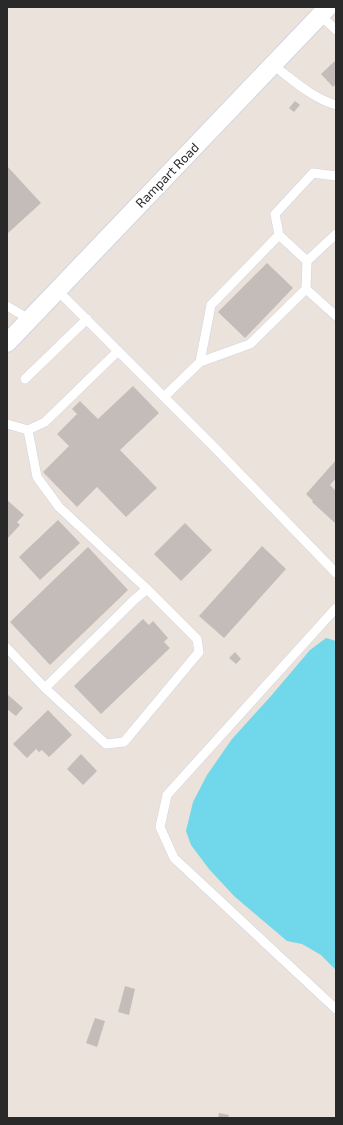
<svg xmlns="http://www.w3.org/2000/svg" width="343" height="1125" viewBox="0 0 343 1125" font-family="'Exo 2',sans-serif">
<rect width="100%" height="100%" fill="#ebe2db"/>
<polygon fill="#71d7ea" points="326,638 336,641 336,970 321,955 302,944 287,941 234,896 209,869 191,845 186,831 193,802 207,775 232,739 271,696 310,650"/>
<g fill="#c3bcb8">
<polygon points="336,60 336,84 333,87 321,74"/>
<polygon points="295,101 300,105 294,112 289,108"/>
<polygon points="7,166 41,203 7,234"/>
<polygon points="267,263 293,288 245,338 218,312"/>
<polygon points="133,386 159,413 120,450 157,488 126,517 97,487 77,507 43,472 69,446 57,434 77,414 72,409 80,401 98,419"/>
<polygon points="336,460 336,478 330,485 336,491 336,524 312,502 313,501 306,494"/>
<polygon points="7,500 24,515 17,522 20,525 8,538"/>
<polygon points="58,520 80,543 40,580 19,557"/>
<polygon points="185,523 212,550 181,581 154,554"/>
<polygon points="262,546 286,569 224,638 199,616"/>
<polygon points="88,547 128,590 50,665 10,622"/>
<polygon points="143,619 149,625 153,621 168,638 164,642 170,648 101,714 74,686"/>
<polygon points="235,652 241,659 236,664 229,658"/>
<polygon points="7,694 23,708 16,716 7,709"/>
<polygon points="48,710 72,735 49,757 42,750 39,752 36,749 27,758 13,744"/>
<polygon points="81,754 97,771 83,785 67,769"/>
<polygon points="125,986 135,989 129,1015 118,1012"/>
<polygon points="95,1018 105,1021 97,1047 86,1043"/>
<polygon points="219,1113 229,1115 228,1118 218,1118"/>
</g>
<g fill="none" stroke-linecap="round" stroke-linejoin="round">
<defs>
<g id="service">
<polyline points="320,15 336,30"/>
<path d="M273 65C293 80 312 98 336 105"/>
<polyline points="279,235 275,214 313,173 336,176"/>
<polyline points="307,261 336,234"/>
<polyline points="306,289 336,316"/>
<polyline points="57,290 214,447 336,573"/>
<polyline points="7,306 29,319"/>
<polyline points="25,379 87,319"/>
<polyline points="164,397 200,362 211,305 279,235 307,261 306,289 250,344 200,362"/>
<polyline points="7,424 28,430 45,422 118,351"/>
<polyline points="28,430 37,477 59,507 147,589"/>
<polyline points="336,608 167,795 160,827 174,858 336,1009"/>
<polyline points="7,648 45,688 106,744 124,742 199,652 197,639 147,589 134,600 45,688"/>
</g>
<polyline id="minor" points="7,343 328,7"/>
</defs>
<use href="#service" stroke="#d0d5e1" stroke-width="10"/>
<use href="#minor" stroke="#d0d5e1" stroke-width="20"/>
<use href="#service" stroke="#fff" stroke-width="9"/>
<use href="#minor" stroke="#fff" stroke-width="18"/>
</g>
<g text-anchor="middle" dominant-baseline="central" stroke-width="4" stroke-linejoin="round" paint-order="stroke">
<g font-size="13" fill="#292929" stroke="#fff">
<text transform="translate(167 175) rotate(-46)">Rampart Road</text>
</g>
</g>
<rect width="343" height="1125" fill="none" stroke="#292929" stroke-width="16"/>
</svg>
